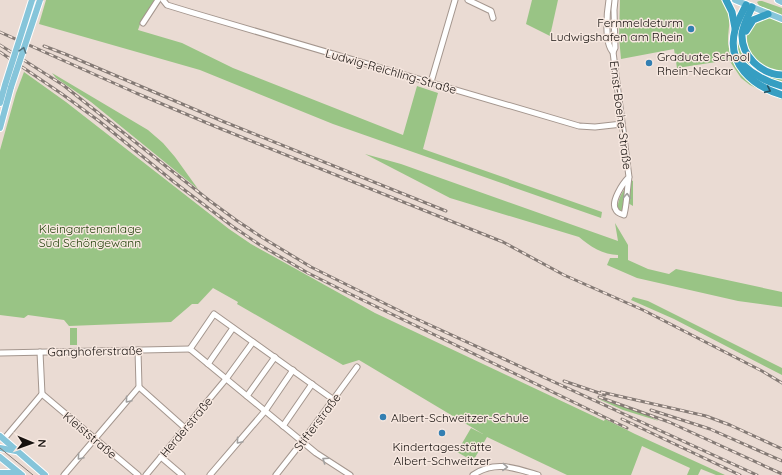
<svg xmlns="http://www.w3.org/2000/svg" width="782" height="475" viewBox="0 0 782 475" font-family="Quicksand,sans-serif">
<rect width="100%" height="100%" fill="#eadbd3"/>
<g fill="#99c485">
<polygon points="46,0 155,0 140,24 138,30 182,43 233,68 403,135 417,86 438,93 423,149 602,212 601,218 333,124 200,70 39,24"/>
<polygon points="532,0 558,0 550,36 526,24"/>
<path d="M620 0H721C734 14 728 24 728 41 728 57 743 78 757 87 764 92 773 95 782 98V100L750 85 741 78 729 60 677 68 674 49 621 59 619 37Z"/>
<path d="M759 1H762L782 8V16C774 13 761 11 757 2Z"/>
<path d="M748 10C744 18 739 27 738 36 737 59 761 77 782 79V83L756 73 740 55 736 44 738 27Z"/>
<path d="M769 17 782 22V73C774 72 762 67 757 62 747 52 742 32 754 22 757 19 765 18 769 17Z"/>
<polygon points="24,72 66,102 229,229 251,244 375,313 604,421 605,419 635,434 725,475 716,475 701,469 698,475 687,475 690,468 642,446 631,475 567,475 487,437 473,461 457,452 471,428 483,434 359,360 343,365 237,304 238,302 213,288 198,304 192,304 171,322 69,326 64,320 28,315 24,318 0,315 0,150 16,93"/>
<polygon points="52,73 148,130 163,143 175,157 198,189 91,102 56,78"/>
<path d="M365 154 401 164 618 241 615 223 628 245V260L648 269 669 274 676 269 782 292V307L738 301 637 278 607 265 610 258H618V255C604 255 589 246 579 237L450 198Z"/>
<polygon points="631,180 633,181 633,206 628,203"/>
<path d="M626 187 623 210 621 211 618 210C617 201 621 194 626 187Z"/>
<polygon points="633,297 648,301 782,368 782,375 674,319 631,300"/>
<rect x="70" y="328" width="7" height="17"/>
<polygon points="596,398 640,412 659,421 623,410"/>
</g>
<g fill="none" stroke-linecap="round" stroke-linejoin="round">
<defs>
<g id="minor">
<polyline points="163,0 167,5 190,12 579,126 595,127 622,124"/>
<polyline points="468,0 491,11 493,18"/>
<path d="M609 0C607 12 604 43 613 52"/>
<path d="M615 0 614 10 615 48 613 52 629 177C627 190 627 203 624 215 621 214 617 213 616 210 610 202 623 183 629 177"/>
<polyline points="143,23 158,0"/>
<polyline points="431,82 455,0"/>
<polyline points="190,349 316,453 350,475"/>
<polyline points="190,349 214,314 334,400"/>
<polyline points="0,353 190,349"/>
<polyline points="208,364 233,328"/>
<polyline points="139,387 185,428"/>
<polyline points="42,394 138,475"/>
<polyline points="247,396 275,357"/>
<polyline points="283,426 312,384"/>
<polyline points="4,439 42,394 40,352"/>
<polyline points="161,457 182,475"/>
<polyline points="64,475 139,387 138,350"/>
<polyline points="146,475 226,379 253,342"/>
<polyline points="210,475 265,411 293,370"/>
<polyline points="276,475 302,442 357,367"/>
<path d="M473 475C495 460 515 468 538 475"/>
</g>
<g id="major">
<polyline points="735,0 782,19"/>
<polyline points="778,0 782,2"/>
<polyline points="0,103 5,85"/>
<polyline points="0,128 11,87"/>
<polyline points="0,436 45,475"/>
<polyline points="0,448 16,451"/>
<polyline points="0,457 22,475"/>
<polyline points="0,473 19,473"/>
</g>
<g id="highway">
<polyline points="726,0 732,12 735,28"/>
<path d="M746 5C742 13 737 22 735 30 726 64 753 86 782 95"/>
<path d="M752 7C748 16 743 25 742 34 741 56 761 74 782 75"/>
<polyline points="746,31 753,20 768,14"/>
<path d="M742 64C754 75 766 82 782 86"/>
</g>
</defs>
<use href="#minor" stroke="#a4968e" stroke-width="7"/>
<use href="#major" stroke="#fff" stroke-width="8"/>
<use href="#highway" stroke="#fff" stroke-width="9"/>
<use href="#minor" stroke="#fff" stroke-width="5"/>
<use href="#major" stroke="#86c5da" stroke-width="6"/>
<use href="#highway" stroke="#369ec2" stroke-width="7"/>
<polyline stroke="#847a75" stroke-width="1" points="0,448 33,475"/>
<defs>
<g id="rail">
<polyline points="0,32 136,93 219,128 503,242 564,275 643,310 762,371 782,383"/>
<polyline points="0,45 63,85 210,201 236,220 263,238 311,267 408,315 757,475"/>
<polyline points="44,46 65,54 222,121 446,211"/>
<polyline points="0,52 62,94 99,121 174,182 232,226 260,245 308,273 342,290 627,428"/>
<polyline points="564,381 605,395"/>
<polyline points="601,392 706,416 730,425 782,449"/>
<polyline points="599,397 669,422 782,474"/>
<polyline points="651,410 710,429 782,461"/>
<polyline points="622,419 740,475"/>
</g>
</defs>
<use href="#rail" stroke="#847a75" stroke-width="3"/>
<use href="#rail" stroke="#f7e8e0" stroke-width="1.5" stroke-dasharray="4.5" stroke-linecap="butt"/>
<defs>
<g id="major-bridge">
<polyline points="5,85 32,0"/>
<polyline points="11,87 40,0"/>
</g>
</defs>
<use href="#major-bridge" stroke="#fff" stroke-width="8" stroke-linecap="butt"/>
<use href="#major-bridge" stroke="#86c5da" stroke-width="6"/>
</g>
<defs><path id="oneway-chevron" d="M-2-3.5L2.5 0L-2 3.5" fill="none" stroke-width="1.6" stroke-linecap="round" stroke-linejoin="round"/></defs>
<use stroke="#54747f" href="#oneway-chevron" transform="translate(23 50) rotate(-73)"/>
<use stroke="#255160" href="#oneway-chevron" transform="translate(768 90) rotate(25)"/>
<g stroke="#a2a09f">
<use href="#oneway-chevron" transform="translate(627 196) rotate(-87)"/>
<use href="#oneway-chevron" transform="translate(128 400) rotate(130)"/>
<use href="#oneway-chevron" transform="translate(239 441) rotate(130)"/>
<use href="#oneway-chevron" transform="translate(80 457) rotate(130)"/>
<use href="#oneway-chevron" transform="translate(325 460) rotate(-146)"/>
<use href="#oneway-chevron" transform="translate(505 467) rotate(2)"/>
</g>
<g fill="#337fb2" stroke="#f7e8e0" stroke-width="1.5">
<circle cx="691" cy="29" r="4"/>
<circle cx="649" cy="63" r="4"/>
<circle cx="383" cy="417" r="4"/>
<circle cx="442" cy="433" r="4"/>
</g>
<g text-anchor="middle" dominant-baseline="central" stroke-width="3" stroke-linejoin="round" paint-order="stroke">
<g font-size="12" fill="#17120f" stroke="#f7e8e0" text-anchor="start">
<text x="683" y="22" text-anchor="end">Fernmeldeturm<tspan x="683" dy="14">Ludwigshafen am Rhein</tspan></text>
<text x="657" y="56">Graduate School<tspan x="657" dy="14">Rhein-Neckar</tspan></text>
<text x="391" y="417">Albert-Schweitzer-Schule</text>
<text x="442" y="446" text-anchor="middle">Kindertagesstätte<tspan x="442" dy="14">Albert-Schweitzer</tspan></text>
</g>
<g font-size="12" fill="#17120f" stroke="#f7e8e0">
<text transform="translate(391 71) rotate(16)">Ludwig-Reichling-Straße</text>
<text transform="translate(621 115) rotate(83)">Ernst-Boehe-Straße</text>
<text transform="translate(95 351) rotate(-1)">Ganghoferstraße</text>
<text transform="translate(317 422) rotate(-53)">Stifterstraße</text>
<text transform="translate(186 427) rotate(-50)">Herderstraße</text>
<text transform="translate(90 435) rotate(40)">Kleiststraße</text>
</g>
<g font-size="12" fill="#1c3d04" stroke="#f7e8e0">
<text x="90" y="228">Kleingartenanlage<tspan x="90" dy="14">Süd Schöngewann</tspan></text>
</g>
</g>
<g transform="translate(32 443) rotate(92)" stroke="#f7e8e0" stroke-width="3" paint-order="stroke">
<path d="M0-3L7 15L0 10L-7 15Z" fill="#17120f"/>
<text y="-6" font-size="11" font-weight="bold" text-anchor="middle" fill="#17120f">N</text>
</g>
</svg>
